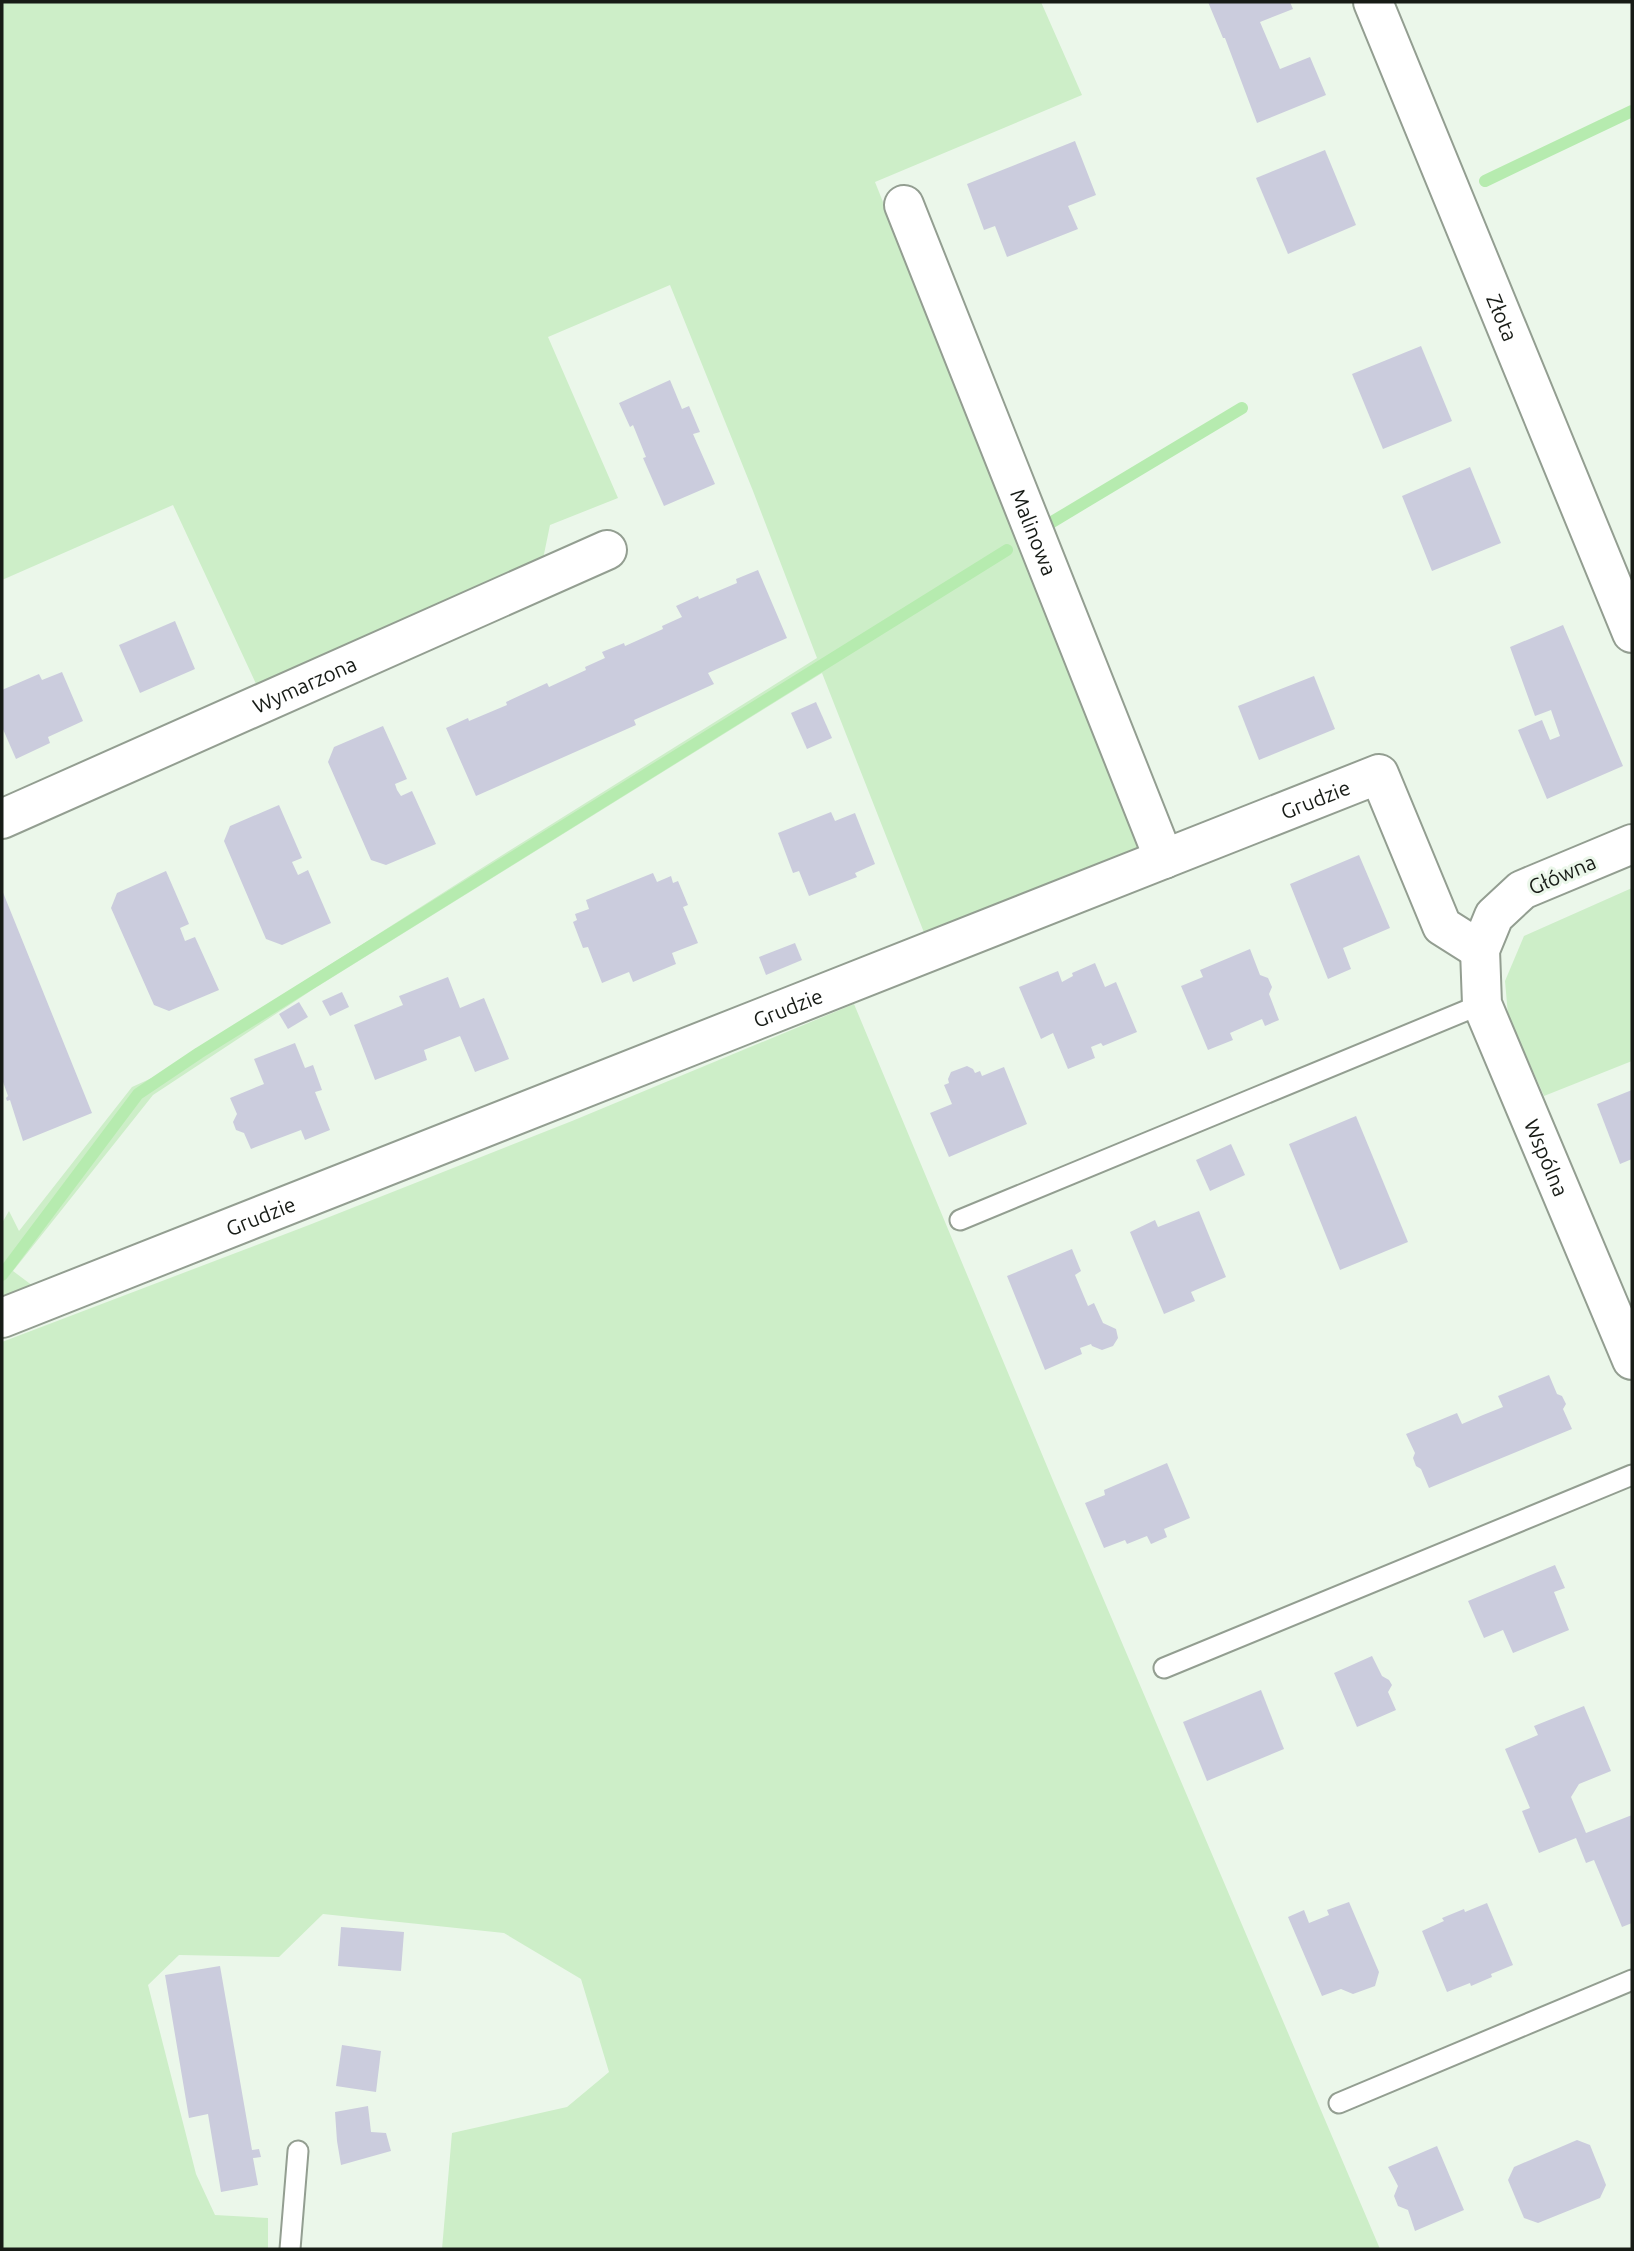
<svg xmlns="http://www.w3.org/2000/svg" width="1634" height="2251" viewBox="0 0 1634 2251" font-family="Ubuntu,sans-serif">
<rect width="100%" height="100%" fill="#ebf7ea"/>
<g fill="#cdeec8">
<polygon points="2,2 1041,2 1082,95 875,182 1142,851 925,935 822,673 312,990 153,1095 13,1271 37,1289 2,1306 2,1223 9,1211 19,1231 132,1087 154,1077 485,866 817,658 753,491 670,285 548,337 618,498 550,525 543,559 257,686 173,505 2,580"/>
<polygon points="1632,888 1632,1061 1544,1096 1508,1015 1505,981 1524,936"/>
<polygon points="854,1004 1054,1483 1380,2249 442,2249 452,2133 567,2107 609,2072 581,1979 504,1933 323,1914 279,1957 179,1955 148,1985 196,2174 215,2215 268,2218 268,2249 2,2249 2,1342 309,1225 572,1121"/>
</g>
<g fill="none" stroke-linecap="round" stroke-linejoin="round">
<g stroke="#b6ebaf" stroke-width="12">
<polyline points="1485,181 1632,111"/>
<polyline points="1047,525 1242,408"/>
<polyline points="2,1275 138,1094 199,1053 1007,550"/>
</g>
</g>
<g fill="#cbccdd">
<polygon points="1208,2 1290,2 1293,9 1260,22 1280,69 1310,57 1326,95 1257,123 1225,38 1223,38"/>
<polygon points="1075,141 1096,195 1068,206 1078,229 1007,257 995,226 984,230 967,184"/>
<polygon points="1325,150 1356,225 1288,254 1256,178"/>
<polygon points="1421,346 1452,421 1383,449 1352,374"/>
<polygon points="670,380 682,409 689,406 700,432 693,434 715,484 664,506 643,458 646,457 633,425 630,427 619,403"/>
<polygon points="1470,467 1501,543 1432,571 1402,496"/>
<polygon points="758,570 787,638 708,673 714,684 634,720 636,725 476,796 446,728 468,718 469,721 507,705 506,702 547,683 549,687 586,670 585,667 605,658 602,652 624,643 625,646 663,629 662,626 682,617 676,606 698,596 699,599 737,583 736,579"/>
<polygon points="175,621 195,669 140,693 119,645"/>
<polygon points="1563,625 1623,766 1547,799 1518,730 1542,720 1550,740 1560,736 1551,710 1535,716 1510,647"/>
<polygon points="62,672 83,721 48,737 50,743 16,759 2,727 2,690 39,674 42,680"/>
<polygon points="1314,676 1335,729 1259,760 1238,706"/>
<polygon points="816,702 832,738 807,749 791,713"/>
<polygon points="383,726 407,779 395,784 397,790 401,796 412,791 436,844 386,865 371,860 328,762 334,747"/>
<polygon points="279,805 302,858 292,862 298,875 308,870 331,923 282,945 266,939 224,841 230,826"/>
<polygon points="831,812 835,821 855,813 875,864 855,873 857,877 809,896 799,871 793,873 778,833"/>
<polygon points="1359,855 1390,928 1343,948 1351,969 1328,979 1290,884"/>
<polygon points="166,871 189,924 180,928 185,941 195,937 219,990 169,1011 154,1005 111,908 117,893"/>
<polygon points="653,873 657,882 671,876 673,883 678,881 688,905 683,907 698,943 672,953 676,964 633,982 629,972 602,983 588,947 583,948 573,922 577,920 575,914 589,909 586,900"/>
<polygon points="2,890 92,1113 23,1141 10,1100 7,1101 6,1098 8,1096 2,1079"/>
<polygon points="795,943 802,960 766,975 759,957"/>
<polygon points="1250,949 1260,975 1268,978 1272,987 1269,994 1279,1020 1265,1026 1262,1019 1230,1033 1233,1040 1208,1050 1181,986 1203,977 1200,970"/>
<polygon points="1095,963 1105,987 1116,982 1137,1032 1103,1046 1101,1043 1091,1047 1095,1058 1068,1069 1053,1033 1041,1039 1019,987 1058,971 1062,982 1073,976 1072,973"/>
<polygon points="448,977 460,1008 484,998 509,1059 475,1072 460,1036 424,1050 427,1060 375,1080 354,1025 403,1005 399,996"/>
<polygon points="342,992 349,1007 330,1016 322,1001"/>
<polygon points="299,1002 308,1017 288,1029 279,1014"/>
<polygon points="295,1043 305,1068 313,1065 322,1090 315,1092 330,1130 305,1140 301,1130 251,1149 244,1133 236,1130 233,1122 237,1114 230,1098 264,1084 254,1059"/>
<polygon points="967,1066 973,1069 975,1073 980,1071 982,1076 1004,1067 1027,1124 949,1157 930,1113 952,1104 944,1085 949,1083 948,1079 951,1072"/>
<polygon points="1632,1090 1632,1159 1620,1164 1597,1104"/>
<polygon points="1356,1116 1408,1242 1340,1270 1289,1144"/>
<polygon points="1231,1144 1245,1175 1210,1191 1196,1160"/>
<polygon points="1199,1211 1226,1277 1191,1292 1195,1301 1164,1314 1130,1232 1155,1220 1158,1227"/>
<polygon points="1072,1249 1081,1271 1075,1275 1088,1306 1094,1303 1103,1323 1116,1329 1118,1338 1113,1346 1102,1350 1092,1346 1091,1344 1080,1348 1082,1354 1045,1370 1007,1276"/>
<polygon points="1549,1375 1557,1394 1562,1396 1566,1404 1563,1409 1572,1429 1429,1488 1421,1469 1416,1466 1413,1458 1415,1453 1406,1434 1457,1413 1462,1424 1483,1415 1503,1407 1498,1396"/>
<polygon points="1167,1463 1190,1518 1164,1529 1167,1537 1151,1544 1147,1536 1127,1544 1125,1540 1104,1548 1085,1503 1105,1495 1104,1490"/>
<polygon points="1555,1565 1565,1588 1554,1592 1569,1630 1513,1653 1503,1630 1484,1638 1468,1601"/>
<polygon points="1372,1656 1382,1676 1389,1680 1392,1685 1388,1692 1396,1710 1357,1727 1334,1673"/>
<polygon points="1261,1690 1284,1749 1207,1781 1183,1722"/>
<polygon points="1584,1706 1611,1771 1579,1784 1571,1797 1586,1833 1632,1815 1632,1923 1622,1927 1594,1860 1586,1863 1576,1838 1539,1853 1522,1811 1530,1808 1505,1749 1538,1735 1534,1726"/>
<polygon points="1349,1902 1379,1972 1375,1986 1353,1994 1341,1989 1322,1996 1288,1917 1304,1910 1309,1923 1329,1915 1327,1910"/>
<polygon points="1487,1903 1513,1965 1491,1974 1492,1977 1471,1986 1470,1983 1447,1992 1422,1931 1444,1921 1442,1918 1464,1909 1465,1912"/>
<polygon points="341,1927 404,1932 401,1971 338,1966"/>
<polygon points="220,1966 252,2150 259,2149 261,2157 253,2158 258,2185 221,2192 208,2114 189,2118 165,1975"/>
<polygon points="342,2045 381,2051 376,2092 336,2086"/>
<polygon points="368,2106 371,2132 386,2133 391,2151 341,2165 337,2141 335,2112"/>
<polygon points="1577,2140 1590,2145 1606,2185 1600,2198 1538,2223 1524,2218 1508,2180 1514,2167"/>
<polygon points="1437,2146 1464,2210 1415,2231 1408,2210 1398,2206 1394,2196 1398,2186 1388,2167"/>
</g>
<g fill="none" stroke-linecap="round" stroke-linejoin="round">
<defs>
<g id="service">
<polyline points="960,1220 1482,1004"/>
<polyline points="1164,1668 1632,1475"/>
<polyline points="1339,2103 1632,1980"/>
<polyline points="290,2249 298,2151"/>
</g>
<g id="minor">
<path id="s1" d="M1373 2 1632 633"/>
<path id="s2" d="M904 205 1164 859"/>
<path id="s3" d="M2 819 607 550"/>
<path id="s4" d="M1632 844 1522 890 1494 916 1480 950 1482 1004 1632 1360"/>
<path id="s5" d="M2 1318 1379 774 1442 926 1480 950"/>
</g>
</defs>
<use href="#service" stroke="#939e91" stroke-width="23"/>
<use href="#minor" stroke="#939e91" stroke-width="42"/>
<use href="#service" stroke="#fff" stroke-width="19"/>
<use href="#minor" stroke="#fff" stroke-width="38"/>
</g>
<g text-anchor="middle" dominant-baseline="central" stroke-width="6" stroke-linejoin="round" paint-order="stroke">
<g font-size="21" fill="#171b16" stroke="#ebf7ea">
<text stroke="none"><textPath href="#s1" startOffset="341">Złota</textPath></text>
<text stroke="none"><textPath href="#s2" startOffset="352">Malinowa</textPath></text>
<text stroke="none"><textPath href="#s3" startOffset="331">Wymarzona</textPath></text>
<text stroke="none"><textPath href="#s5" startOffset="1412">Grudzie</textPath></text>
<text transform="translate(1562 874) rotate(-23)">Główna</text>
<text stroke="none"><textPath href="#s5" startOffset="845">Grudzie</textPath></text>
<text stroke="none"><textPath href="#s4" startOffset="415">Wspólna</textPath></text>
<text stroke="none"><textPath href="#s5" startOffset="278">Grudzie</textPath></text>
</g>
</g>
<rect width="1634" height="2251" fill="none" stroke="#171b16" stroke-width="7"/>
</svg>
